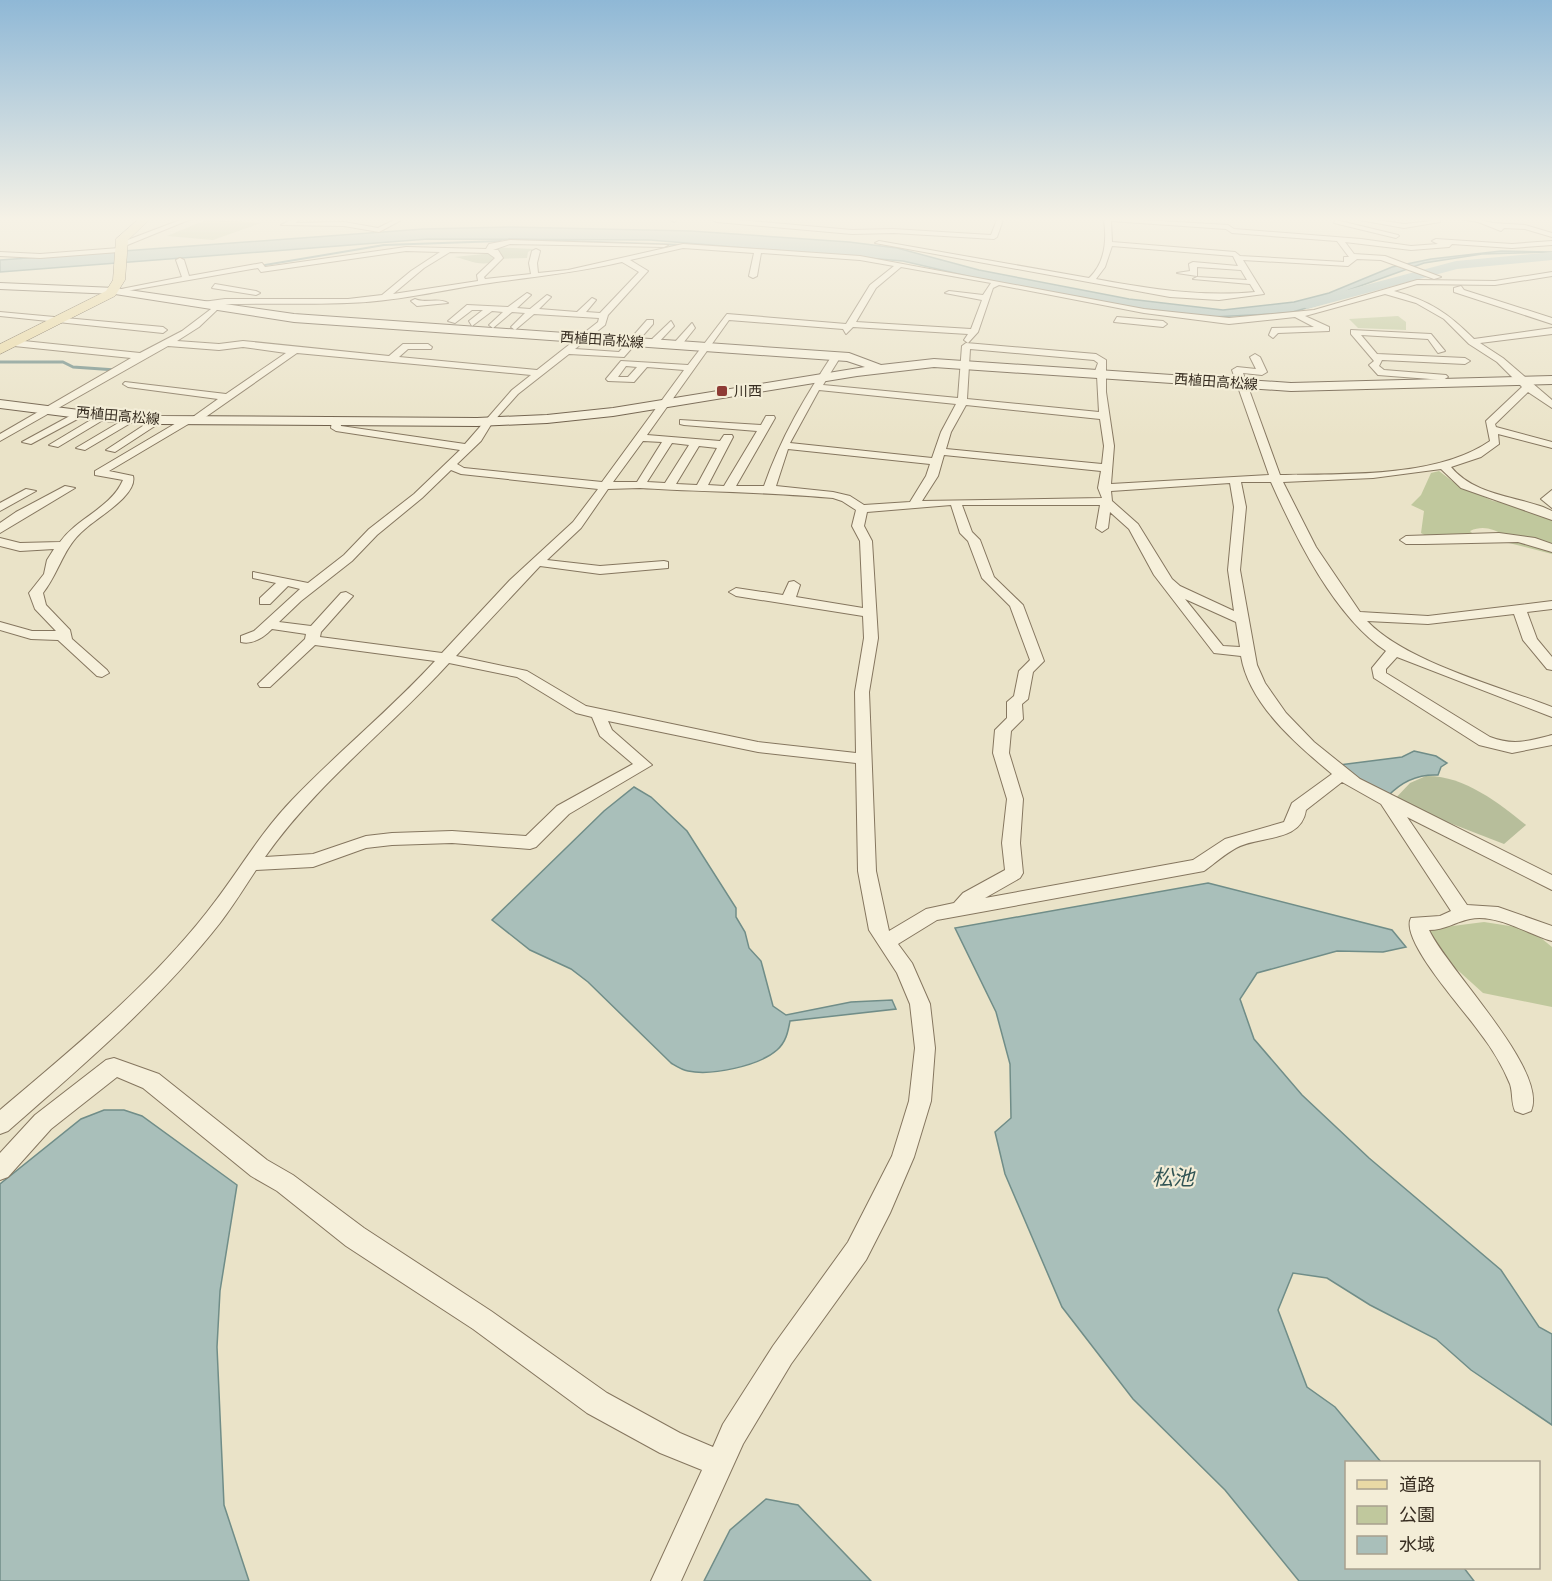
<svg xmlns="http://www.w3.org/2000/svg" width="1552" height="1581" viewBox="0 0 1552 1581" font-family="Bitter,'Noto Sans JP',serif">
<rect width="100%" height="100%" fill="#eae3c8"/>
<g fill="#c0c89d">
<polygon points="208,219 261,223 213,240 167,236"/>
<polygon points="1398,316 1406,322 1406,330 1358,328 1349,319"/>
<path d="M1439 471 1456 484 1493 501 1523 505 1552 520V554L1505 542 1504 535C1493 529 1483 525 1470 531L1475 536 1432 539 1421 533 1424 511 1411 505 1421 495 1431 473Z"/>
<polygon points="1484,922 1530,929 1552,947 1552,1007 1483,993 1441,955 1429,929"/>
</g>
<g fill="#b7be9b">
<path d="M492 247 533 249 528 252 527 258 496 259C485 270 465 258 454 257L484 254Z"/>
<path d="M1426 776C1463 775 1499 803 1526 825L1504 844 1393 801 1410 783Z"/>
</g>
<g fill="#a9bfba" stroke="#708d88" stroke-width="1.5">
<polygon points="511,227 691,231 849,242 897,248 979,270 1129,299 1223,310 1294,302 1329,293 1392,267 1431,259 1501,251 1552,252 1482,254 1424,263 1349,290 1342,294 1342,298 1289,313 1212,317 1164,313 980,279 903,261 650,240 428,239 0,272 0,260 423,229"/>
<path d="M1414 751 1436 756 1447 763 1441 767 1438 775C1418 774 1402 781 1388 796L1360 782 1339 765 1402 757Z"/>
<path d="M634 787 651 797 687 831 736 908V917L745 932 749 948 761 961 773 1006 786 1015 851 1002 892 1000 896 1009 790 1021C788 1032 786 1042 777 1050 759 1066 711 1076 688 1071 682 1070 676 1066 671 1063L588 982 571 969 530 950 492 920 604 811Z"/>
<polygon points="1208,883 1392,930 1406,947 1383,952 1337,951 1257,973 1240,999 1254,1039 1302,1095 1369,1158 1501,1270 1539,1327 1552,1334 1552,1425 1471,1370 1436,1339 1370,1305 1327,1278 1293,1273 1278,1310 1307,1387 1335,1407 1381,1462 1346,1462 1346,1568 1464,1568 1474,1581 1299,1581 1225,1490 1133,1399 1062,1307 1005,1174 995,1132 1011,1118 1010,1064 996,1012 955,928"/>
<polygon points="104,1110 124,1110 142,1116 237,1185 220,1291 217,1347 224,1505 249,1581 0,1581 0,1184 81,1119"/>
<polygon points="766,1499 798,1505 871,1581 704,1581 730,1530"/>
</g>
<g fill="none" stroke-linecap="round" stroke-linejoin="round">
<g stroke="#708d88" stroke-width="2">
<polyline points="509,239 684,245"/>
<polyline points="265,265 384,245 501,241"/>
</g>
<polyline stroke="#708d88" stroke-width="3" points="0,362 63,362 73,367 116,370"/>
<polygon fill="#a9bfba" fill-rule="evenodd" points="1552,252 1552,260 1457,269 1307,309 1300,305 1302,302 1456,261"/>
<defs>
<g id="street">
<polygon points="188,217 196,217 120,248 123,250 119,252 40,258 0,256 0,252 40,254 119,248 117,244"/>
<polygon points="199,217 230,219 227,221"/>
<polygon points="297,217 305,217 295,223 344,222 378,228 400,217 407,217 379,232 344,226 281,225"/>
<polygon points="674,217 680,217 674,222 671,220"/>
<polygon points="706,217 852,230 893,229 991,235 998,217 1004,217 997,237 994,239 894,233 852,234 717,222"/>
<path d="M1092 217 1228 225 1234 229 1361 239 1411 246 1438 244 1432 241 1436 239 1512 244 1552 241V245L1512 248 1452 244 1449 247 1411 250 1345 242 1354 254 1385 256 1441 277 1434 279 1381 260 1357 259 1348 266 1243 260 1264 294 1219 300 1170 297 875 243 879 241 1089 278C1105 263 1107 241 1104 220ZM1111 221 1226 229 1232 233 1337 241 1349 257H1344V262L1240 256 1235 252 1112 242ZM1112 246 1233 256 1238 266 1193 262 1189 264 1190 271 1177 273 1197 276V267L1241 270 1247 280 1197 277 1193 279 1250 284 1255 292C1200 297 1150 289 1096 279L1105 267Z"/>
<polygon points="1430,217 1439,217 1440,222 1404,228 1360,220 1363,218 1404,224 1432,221"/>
<polygon points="1450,217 1467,217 1493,223 1525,225 1552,233 1552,237 1525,229 1504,228 1501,231 1478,222"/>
<polygon points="1336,220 1398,235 1399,236 1396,238 1334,223"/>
<path d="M510 240 668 245 664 247 510 244 493 250H498L503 258 484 277 485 279 531 274 529 263 532 251 536 249 540 251 537 263 538 273 568 270 683 244 860 256 1144 309 1229 318 1314 310 1417 280 1495 281 1552 272V276L1495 285 1417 284 1394 291C1430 301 1448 313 1474 339L1552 328V334L1480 343 1503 358 1552 400V408L1528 392 1495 424 1496 427 1552 442V448L1498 434 1499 444 1481 457 1451 467C1473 494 1512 496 1543 507L1552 511V520L1461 488 1441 469 1373 478 1283 482 1316 547 1360 612 1428 616 1552 601V609L1527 612 1537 639 1552 657V670L1547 669 1523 640 1514 614 1428 624 1367 621C1406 662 1498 686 1552 707V717L1397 657 1386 669V673L1490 737C1513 746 1529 741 1552 735V745L1512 753 1479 745 1374 678 1372 668 1386 651C1334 616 1296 538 1271 482H1241L1246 507 1240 570 1257 665 1265 683 1286 713 1314 742 1360 779 1552 875V890L1407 817 1467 905 1498 907 1552 926V941C1528 934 1495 913 1470 919 1455 922 1445 930 1429 930 1448 970 1549 1071 1531 1111L1523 1114 1515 1111C1511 1102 1513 1093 1510 1084 1503 1067 1491 1047 1480 1033 1466 1012 1399 940 1411 918L1440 916 1451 911 1381 804 1342 782 1306 810C1301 843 1260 835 1236 848 1225 854 1215 863 1204 871L937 920 898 944 912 963 930 1004 935 1048 931 1101 914 1157 890 1213 866 1260 791 1364 743 1444 681 1581H651L702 1470 660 1453 587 1413 473 1329 346 1246 277 1191 251 1176 143 1088 117 1077 51 1129 8 1177 0 1180V1153L35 1115 106 1060 114 1058 159 1074 267 1160 293 1175 364 1228 491 1311 607 1393 680 1433 713 1447 723 1424 773 1346 848 1242 892 1156 909 1101 915 1048 910 1004 897 973 869 930 858 871 856 763 758 752 608 721 612 730 652 765 569 814 536 847 530 849 452 843 392 845 366 848 313 867 256 870C244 888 233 906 220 923 159 1001 82 1066 8 1131L0 1134V1110C72 1049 148 987 207 912 236 876 259 834 292 800 338 752 390 710 435 661L315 645 270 687H260L258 684 305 639 306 634 272 629C264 637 253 645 241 642V636L254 631 300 589 288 586 270 604H260V598L276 583 253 578V572L308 583 344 555 369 529 414 494 460 450 336 431 331 428 332 420H340L341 426 465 444 512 390 531 375 297 353 197 423H190L109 471 133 476C138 495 98 517 85 529 63 547 60 571 43 593L46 605 70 630 72 639 107 670 109 673 102 677 97 676 58 640 31 639 0 630V622L32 631H56L35 609 29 593 44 574 47 560 54 549 20 551 0 546V538L20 543 60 542C77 518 111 508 123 480L95 475V471L183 419H190L218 399 128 387 123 384 125 382 226 394 286 353 243 347 219 350 168 346 0 441V434L131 358 14 346 10 343 14 340 140 353 182 331 215 306 219 308 199 327 177 341 219 344 243 341 389 356 403 344H428L432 347 431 349H408L399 357 537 370 598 322 599 318 534 314 515 330 511 327 525 313 512 312 493 328 489 325 503 312 492 311 472 326 469 321 483 310H472L455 323 448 321 467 305 508 307 527 293 531 295 517 308 530 309 547 295 551 297 539 309 577 312 592 298 596 300 586 312 600 313 639 272 622 262C575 273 530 277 483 284 437 291 393 302 347 303 295 305 244 302 192 306L188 304 225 299H348L382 295 411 271 440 252 406 251 261 272 258 268 115 293 111 291 182 277 176 260 180 258 184 260 189 276 262 263 265 267 406 247 486 249 489 244ZM683 248 754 253 749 276 753 278 757 276 761 253 860 260 894 266 870 285 846 324 727 314 688 365 621 361 606 379 608 381 634 382 647 367 684 370 602 482 464 468 457 464 481 441 492 423 518 394 569 354 624 357 653 324V320H647L619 352 575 349 605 325 608 315 648 271 630 260ZM450 252 488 253 495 258 477 275 478 281 393 294 424 268ZM901 267 991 283 983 295 949 291 945 293 982 300 971 329 856 322 876 288ZM999 285 1144 313 1229 324 1295 317 1314 327 1272 328 1269 335 1273 338 1278 333 1329 331V327L1305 316 1385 294 1416 303 1444 319 1469 344 1497 362 1522 387 1486 421 1490 441C1437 478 1342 474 1280 475L1243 373 1262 375 1267 372 1260 357 1255 354 1250 357 1256 369 1237 367 1232 370 1269 475 1111 484 1114 446 1106 392V360L1096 354 966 343 962 346 958 398 823 385 841 356 833 354C805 397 781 437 764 486H736L775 418 774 416H766L761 425 680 420V424L684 425 757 431 724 486 708 485 733 437 732 435H724L720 441 647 435 729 320 843 329 846 334 853 327 968 334 964 340 968 343 978 332 993 288ZM970 349 1094 360 1098 363 1094 374 1097 376 1099 412 967 399ZM626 366 637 367 628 377H618ZM819 390 956 404 941 432 932 458 790 443ZM966 405 1100 419 1104 446 1102 464 946 449 951 432ZM643 441 662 442 637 482H613ZM672 443 689 445 665 483 647 482ZM699 446 717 448 697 485 676 484ZM788 449 930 464 926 476 910 502 864 505 850 496 833 492 776 486ZM944 455 1101 471 1098 488 1102 498 922 501 938 476ZM451 470 461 474 598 489 573 522 510 580 442 653 320 637 321 632 353 596 346 592 341 593 311 626 279 622 301 601 352 561 377 535 422 498ZM1230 483 1234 507 1228 570 1234 611 1180 586 1172 579 1138 524 1112 501 1111 491ZM640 488C704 492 769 492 833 498L842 501 856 510 852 526 860 541 863 608 796 597 800 585 794 581 789 582 783 595 736 588 729 592 736 596 863 616 864 638 855 692 856 753 758 742 586 706 527 671 456 656 540 566 600 574 668 568V562L664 561 600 566 547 560 581 528 608 489ZM951 505 960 533 968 541 982 578 1010 606 1030 660 1019 671 1014 696 1007 702V718L995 730 993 753 1007 799 1002 843 1005 870 963 893 954 903 926 909 889 931 876 871 869 692 878 638 872 541 864 526 867 512ZM962 505H1100L1096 528 1102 532 1108 528 1110 512 1129 529 1154 575 1214 653 1241 656C1249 704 1296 744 1332 774L1292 803 1284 822 1225 839 1193 860 985 898 1020 878 1023 873 1020 843 1023 799 1009 753 1011 731 1023 719 1022 704 1028 699 1033 672 1044 661 1023 605 994 577 980 540 972 532ZM1185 599 1236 622 1240 647 1223 646ZM449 663 517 677 576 713 592 717 600 736 633 764 557 806 526 836 452 831 392 833 366 836 313 854 265 857C316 784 390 728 449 663Z"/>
<polygon points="215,284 256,291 260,293 256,295 212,288"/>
<polygon points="1461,286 1464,290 1552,318 1552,324 1454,292 1454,288"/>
<path d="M415 299C425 304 438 297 448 303L417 306 411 301Z"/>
<polygon points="0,312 163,327 167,330 163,333 0,316"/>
<polygon points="1117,317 1163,321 1167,324 1163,327 1114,322"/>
<polygon points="671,321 674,326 656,345 650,345 650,341"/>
<polygon points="692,323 695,328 680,347 674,347 674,343"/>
<polygon points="1351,330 1431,334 1445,351 1438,353 1428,339 1361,335 1377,354 1465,358 1470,361 1465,364 1382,360 1379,366 1384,370 1446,375 1448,377 1443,380 1378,375 1369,365 1374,361 1351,334"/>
<polygon points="79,411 83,412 83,416 31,444 22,442"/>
<polygon points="99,415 108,417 58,447 49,445"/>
<polygon points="130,416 134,417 134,421 85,450 76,448"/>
<polygon points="155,418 164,420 115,452 106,450"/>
<polygon points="65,486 75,488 0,533 0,523 16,512"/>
<polygon points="26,489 36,491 0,511 0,503"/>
<polygon points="1552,490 1552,508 1541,499"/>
<polygon points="1499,533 1535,538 1552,544 1552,552 1518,542 1424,544 1406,544 1400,540 1406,536"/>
</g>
<polygon id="secondary" points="0,283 115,288 294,314 849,353 881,365 934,359 1291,383 1552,376 1552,384 1291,391 934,367 857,376 613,416 547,423 477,426 159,424 103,421 0,408 0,400 103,413 159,416 477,418 547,415 613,408 865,367 847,361 294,322 115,294 0,289"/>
<polygon id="primary" points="141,217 152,217 128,240 125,280 115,296 0,354 0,344 106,291 113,280 116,239"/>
</defs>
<use href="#street" stroke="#85765f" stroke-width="2"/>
<use href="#secondary" stroke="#675742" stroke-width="2"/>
<use href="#primary" stroke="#534433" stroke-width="1"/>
<use href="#street" fill="#f6f0db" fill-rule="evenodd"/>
<use href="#secondary" fill="#f6f0db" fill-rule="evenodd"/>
<use href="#primary" fill="#e9d9a5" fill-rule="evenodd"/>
</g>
<linearGradient id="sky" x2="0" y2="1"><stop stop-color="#8fb8d6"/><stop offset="0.5" stop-color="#f6f2e6"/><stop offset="1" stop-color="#f6f2e6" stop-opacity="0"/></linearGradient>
<rect width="1552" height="438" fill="url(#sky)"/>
<rect fill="#8e3b35" stroke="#f3edd7" stroke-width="2" x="716" y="385" width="12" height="12" rx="3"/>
<g text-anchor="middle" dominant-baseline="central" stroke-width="4.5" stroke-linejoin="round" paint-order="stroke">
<g font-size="14" fill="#372d21" stroke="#f3edd7">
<text transform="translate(602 340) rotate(4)">西植田高松線</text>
<text transform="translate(1216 382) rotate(4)">西植田高松線</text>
<text transform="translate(118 416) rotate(5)">西植田高松線</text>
</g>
<g font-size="14" fill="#372d21" stroke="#f3edd7" text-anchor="start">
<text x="734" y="391">川西</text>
</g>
<g font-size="21" font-style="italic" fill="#325555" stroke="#f3edd7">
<text x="1173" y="1178">松池</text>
</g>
</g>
<rect x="1345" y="1461" width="195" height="108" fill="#f3edd7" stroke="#a8a08e" stroke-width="1.5"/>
<rect x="1357" y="1480" width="30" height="9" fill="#e9d9a5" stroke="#a8a08e" stroke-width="1.5"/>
<text x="1399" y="1491" font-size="18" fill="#372d21">道路</text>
<rect x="1357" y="1506" width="30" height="18" fill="#c0c89d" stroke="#a8a08e" stroke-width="1.5"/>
<text x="1399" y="1521" font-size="18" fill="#372d21">公園</text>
<rect x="1357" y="1536" width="30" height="18" fill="#a9bfba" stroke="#a8a08e" stroke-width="1.5"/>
<text x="1399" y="1551" font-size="18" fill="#372d21">水域</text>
</svg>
